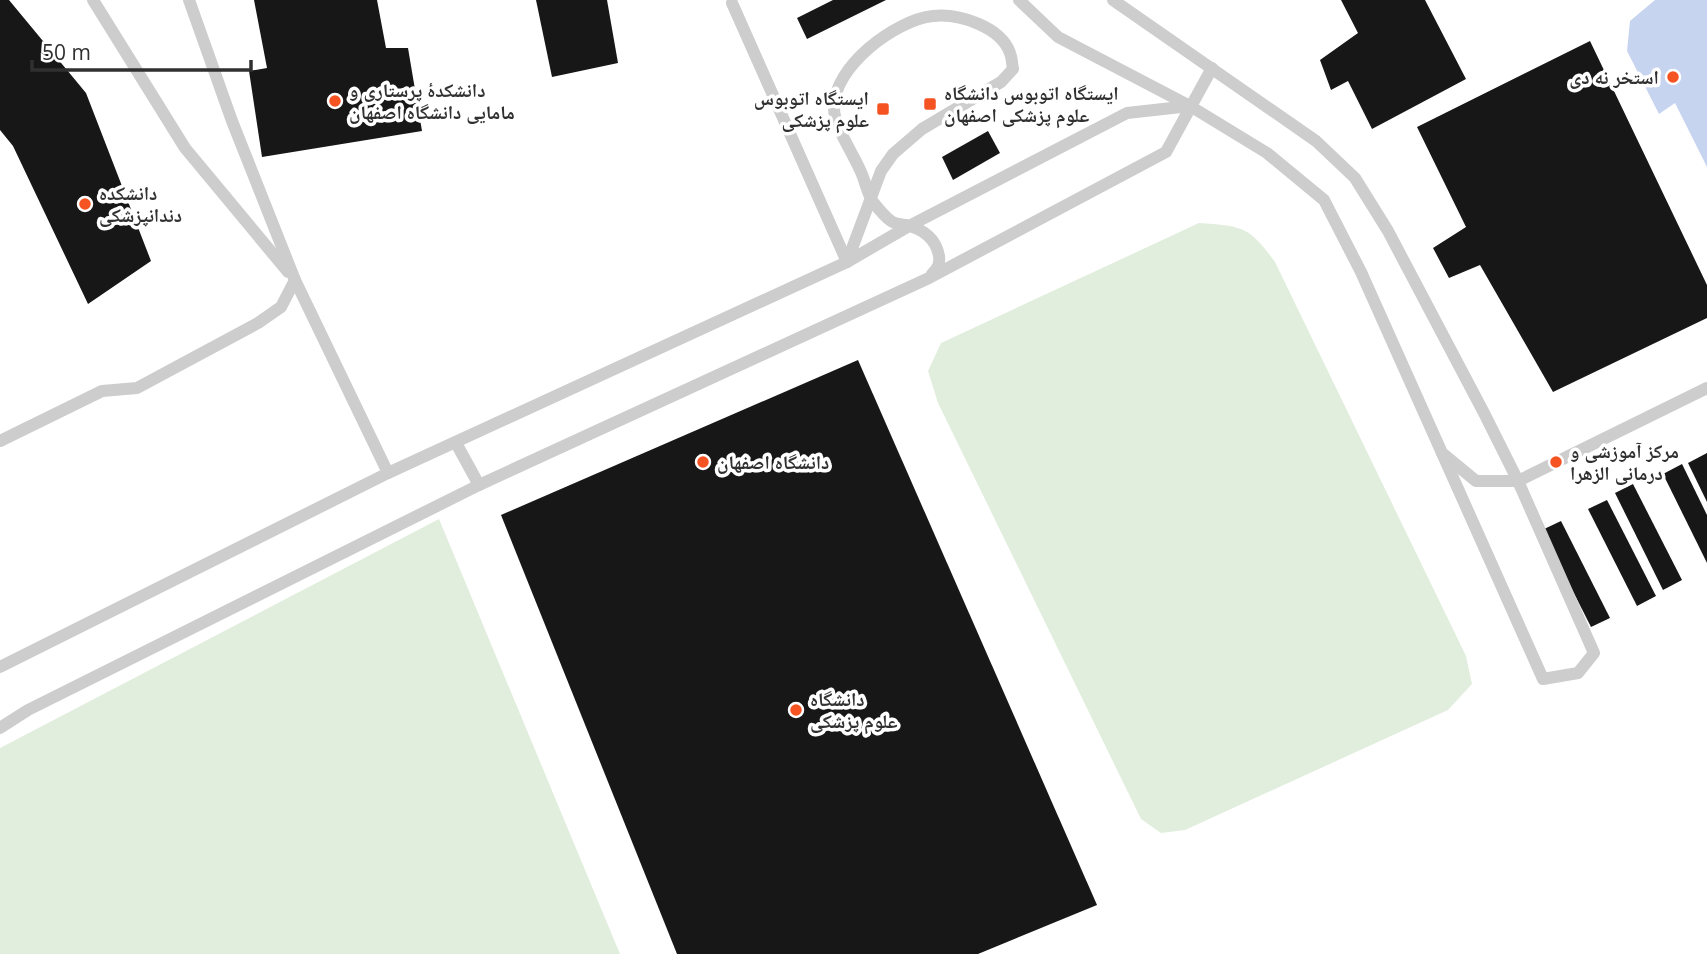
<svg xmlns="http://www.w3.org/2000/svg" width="1707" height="954" viewBox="0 0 1707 954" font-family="'Open Sans','Noto Naskh Arabic',sans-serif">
<rect width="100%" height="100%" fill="#fff"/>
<g fill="#e1eedd">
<path d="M1199 223C1242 226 1249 226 1275 262L1466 656 1472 684 1448 710 1185 830 1161 833 1141 819 938 403 928 371 941 343Z"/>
<polygon points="439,519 620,954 0,954 0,748"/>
</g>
<polygon fill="#c7d4f0" points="1655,0 1707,0 1707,167 1675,103 1659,114 1627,51 1630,21"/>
<g fill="#171717">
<polygon points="0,0 9,0 86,93 151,261 88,304 13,146 0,130"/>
<polygon points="254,0 377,0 386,48 408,48 422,131 262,157 249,71 267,68"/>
<polygon points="536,0 607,0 618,63 552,77"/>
<polygon points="833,0 886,0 807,39 797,18"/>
<polygon points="1341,0 1425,0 1466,79 1372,129 1348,81 1331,90 1320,60 1358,33"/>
<polygon points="1590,41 1707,285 1707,318 1553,392 1480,265 1449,278 1433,248 1466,227 1417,127"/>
<polygon points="988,131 1000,153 953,180 942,157"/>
<polygon points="858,360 1097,905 978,954 677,954 501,515"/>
<polygon points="1707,453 1707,502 1688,463"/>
<polygon points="1682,464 1707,515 1707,563 1663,474"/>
<polygon points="1633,484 1682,580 1663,590 1615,493"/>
<polygon points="1607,500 1656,596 1637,606 1588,509"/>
<polygon points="1561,521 1610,618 1591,627 1542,530"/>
</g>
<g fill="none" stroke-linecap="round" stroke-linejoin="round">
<g stroke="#cdcdcd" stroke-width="12">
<polyline points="93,0 185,148 288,272"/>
<polyline points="189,0 232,121 295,280 388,473"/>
<polyline points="1019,0 1058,37 1190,106 1267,153 1324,200 1361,272 1442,453 1476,481 1518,481 1707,388"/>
<polyline points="1113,0 1316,141 1355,178 1388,231 1484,413 1518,481 1594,653 1578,673 1543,679 1442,453"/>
<polyline points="732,3 847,262"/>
<path d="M847 262 881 171 893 154 922 129 1001 82 1013 69C1012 64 1012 58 1010 53 1001 27 959 13 933 16 895 20 833 67 834 108 834 128 856 157 863 177 866 185 868 195 873 202 877 207 885 217 891 221 895 224 901 224 906 225 922 229 936 238 939 256 940 264 938 268 932 274"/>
<polyline points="0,441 102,391 137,388 258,323 281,307 295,280"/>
<polyline points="456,443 479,485"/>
<polyline points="0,667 388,473 847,262 909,226 1127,113 1190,106"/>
<polyline points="0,728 28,710 479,485 929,278 1166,152 1212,68"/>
</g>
</g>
<g fill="#f65323" stroke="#fff" stroke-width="2.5">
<circle cx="1673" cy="77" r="7"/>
<circle cx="335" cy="101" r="7"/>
<rect x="923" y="97" width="14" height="14" rx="3.5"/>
<rect x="876" y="102" width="14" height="14" rx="3.5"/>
<circle cx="85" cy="204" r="7"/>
<circle cx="703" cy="462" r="7"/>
<circle cx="1556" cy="462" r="7"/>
<circle cx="796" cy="710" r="7"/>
</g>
<g text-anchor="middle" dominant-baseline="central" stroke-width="7" stroke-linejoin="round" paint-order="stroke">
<g font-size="19" font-weight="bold" fill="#303030" stroke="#fff" text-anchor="start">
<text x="1659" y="77" text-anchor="end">استخر نه دی</text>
<text x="349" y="90">دانشکدهٔ پرستاری و<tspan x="349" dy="22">مامایی دانشگاه اصفهان</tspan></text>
<text x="944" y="93">ایستگاه اتوبوس دانشگاه<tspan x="944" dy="22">علوم پزشکی اصفهان</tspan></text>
<text x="869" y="98" text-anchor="end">ایستگاه اتوبوس<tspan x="869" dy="22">علوم پزشکی</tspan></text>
<text x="99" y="193">دانشکده<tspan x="99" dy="22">دندانپزشکی</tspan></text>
<text x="1570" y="451">مرکز آموزشی و<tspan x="1570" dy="22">درمانی الزهرا</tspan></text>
<text x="717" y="462">دانشگاه اصفهان</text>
<text x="810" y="699">دانشگاه<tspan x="810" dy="22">علوم پزشکی</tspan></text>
</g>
</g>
<path d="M32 60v10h219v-10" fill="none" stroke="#303030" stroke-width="3.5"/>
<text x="42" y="60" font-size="21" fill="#303030" stroke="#ffffff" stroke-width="5" paint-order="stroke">50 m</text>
</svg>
